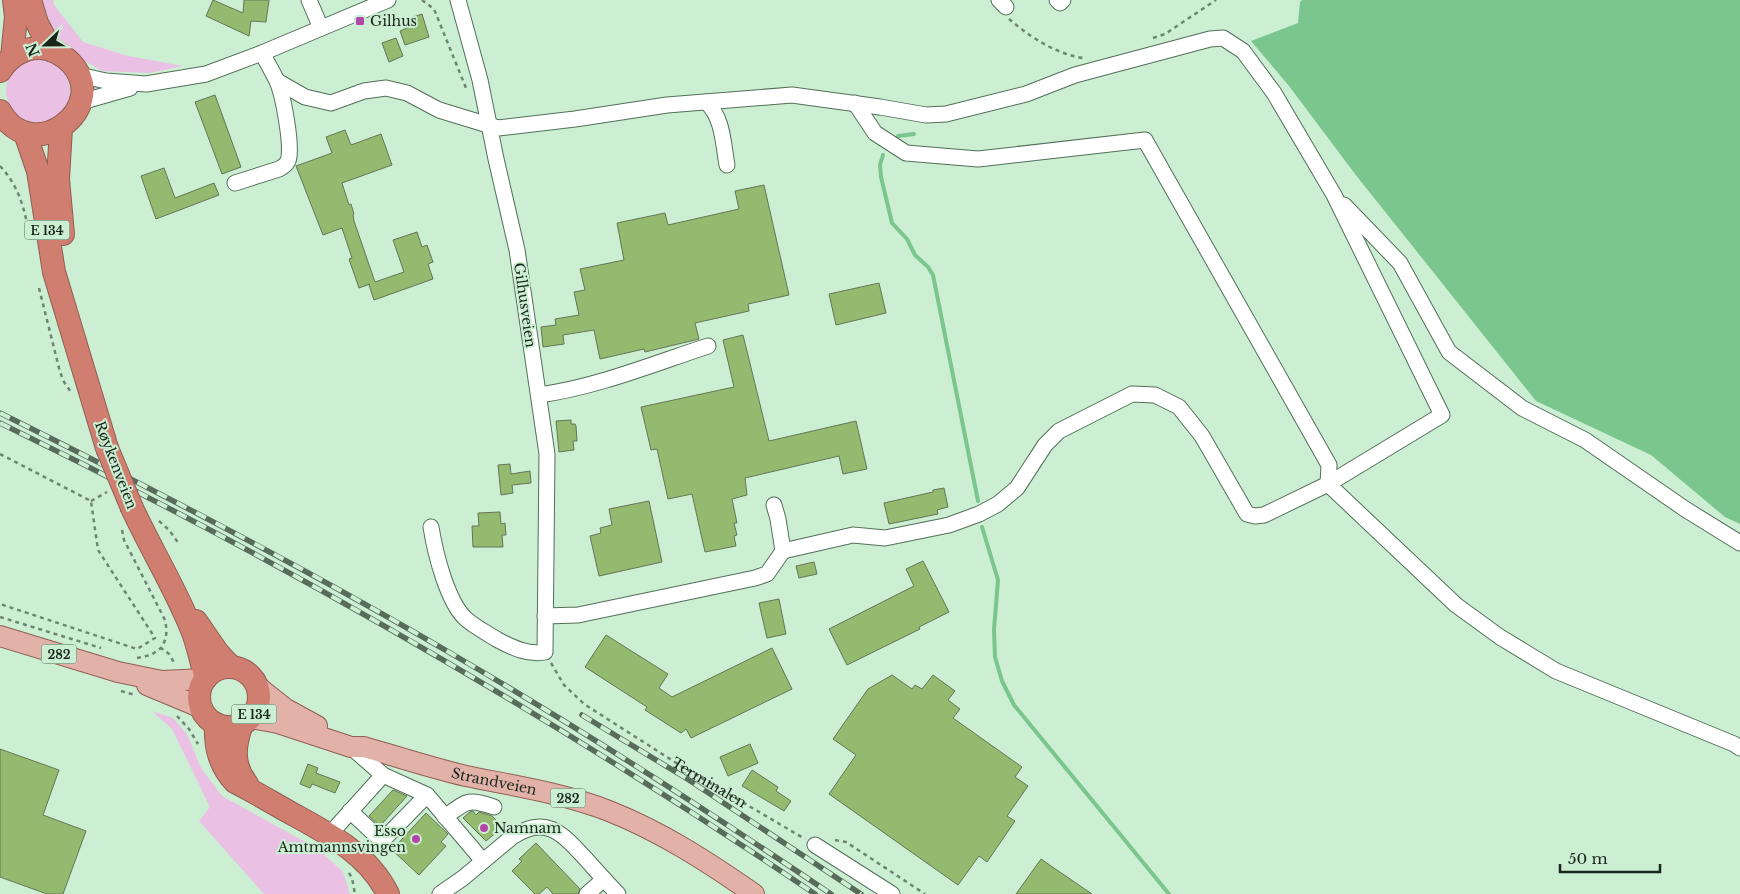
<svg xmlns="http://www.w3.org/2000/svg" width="1740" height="894" viewBox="0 0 1740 894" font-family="'Libre Baskerville',serif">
<rect width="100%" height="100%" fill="#cceed3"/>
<g fill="#eac0e4">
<polygon points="41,0 53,0 54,5 83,42 128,56 183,66 149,73 102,71 83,60 59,38 47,17"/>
<circle cx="38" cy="91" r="32"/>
<polygon points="152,711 173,718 187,734 201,768 222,796 318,849 343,872 350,894 264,894 199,821 210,807 172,729"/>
</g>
<polygon fill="#7bc68e" points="1302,0 1740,0 1740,524 1725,517 1651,455 1536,401 1355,174 1289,86 1251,41 1298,23 1300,2"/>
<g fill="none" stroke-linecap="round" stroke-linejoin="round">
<g stroke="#7bc68e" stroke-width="4">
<polyline points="898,136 914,134"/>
<polyline points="883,155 880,165 881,177 892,223 907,239 915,255 928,267 933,275 978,501"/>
<polyline points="982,527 998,580 994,630 995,657 1002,681 1014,705 1169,894"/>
</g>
</g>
<g fill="#93ba6f" stroke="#657656">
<polygon points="213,0 243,13 244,0 269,0 266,22 251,21 249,36 206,16"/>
<polygon points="422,14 429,37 405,45 400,31 407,28 405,20"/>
<polygon points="396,38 403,56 389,62 382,43"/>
<polygon points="215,95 241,167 222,174 195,102"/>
<polygon points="345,130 351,145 381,134 392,165 342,183 349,205 351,204 354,214 353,215 354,221 375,282 404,272 393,240 417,232 422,247 427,245 433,262 428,264 433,279 374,300 369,285 370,284 359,288 349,259 352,258 342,228 323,235 296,166 332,153 326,137"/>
<polygon points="164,168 175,198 214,183 219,195 156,219 141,176"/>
<polygon points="764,185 789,295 748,304 749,311 695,323 699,339 645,352 644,349 600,359 594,330 563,335 564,344 543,347 541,327 556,325 555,319 579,315 574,292 585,290 580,269 624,260 617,223 665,213 668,225 739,209 735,191"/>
<polygon points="879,283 886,313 836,325 829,294"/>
<polygon points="743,335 769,441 856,421 867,469 843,474 839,456 745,478 747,495 732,499 737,523 734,523 737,535 734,536 736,546 705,552 692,494 668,499 657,449 651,450 641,407 734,387 723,340"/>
<polygon points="571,420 571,424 575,424 576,426 577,441 573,441 574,450 559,452 556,421"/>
<polygon points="510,464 511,474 530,471 531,483 512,485 513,493 501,495 498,465"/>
<polygon points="944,488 948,507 937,510 938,514 889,524 884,503 933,492 933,490"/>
<polygon points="649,501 662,562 599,576 590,536 601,533 600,528 612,525 609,509"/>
<polygon points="500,512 501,524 505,523 506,535 502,535 503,547 473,547 472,526 479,526 478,513"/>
<polygon points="923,561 949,612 919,627 920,629 847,665 829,629 914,586 906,569"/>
<polygon points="814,562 817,574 799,578 796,566"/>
<polygon points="779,599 786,634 767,638 759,603"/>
<polygon points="606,635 668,674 659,688 672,697 772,648 792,689 691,738 686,729 681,733 645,710 647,707 585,667"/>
<polygon points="892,675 912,689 915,685 922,689 933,675 955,691 948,700 960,709 953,718 1022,767 1015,777 1028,786 1007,816 1015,821 987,862 979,856 958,885 829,794 856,755 833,739 868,689"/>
<polygon points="750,744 758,763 728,776 720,757"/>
<polygon points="0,749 59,770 43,815 86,831 63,894 47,894 0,877"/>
<polygon points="308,764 318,768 316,773 340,782 335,793 312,784 310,788 300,784"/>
<polygon points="752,770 778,787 776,791 791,801 784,811 742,786"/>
<polygon points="393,790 407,796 380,826 369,816"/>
<polygon points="473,811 476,815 479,812 492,816 499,823 499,830 486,841 463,818 470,812"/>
<polygon points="426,813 448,834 441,842 446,846 419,875 392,850"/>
<polygon points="536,843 580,889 578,894 553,894 547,887 539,894 535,894 512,871 522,861 519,859"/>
<polygon points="1041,859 1051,866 1092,894 1016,894"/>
</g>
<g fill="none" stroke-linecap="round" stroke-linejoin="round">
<defs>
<g id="minor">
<polyline points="309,0 321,28"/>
<polyline points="999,0 1006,7"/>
<polyline points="1057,0 1060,3 1063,0"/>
<polyline points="79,75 106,81 146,84 206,74 262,53 388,0"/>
<polyline points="277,81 305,97 331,103 364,91 386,88 407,93 439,110 498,128 575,119 667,105 792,95 880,107 926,115 946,114 1026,94 1075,75 1210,39 1223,38 1243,51 1274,93 1334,195 1442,415 1328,484 1264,515 1255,516 1247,514 1202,436 1179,407 1155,395 1132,394 1059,431 1045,445 1017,488 998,504 979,514 949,525 885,538 853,535 783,551"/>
<polyline points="81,102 130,88"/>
<path d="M706 102C723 117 723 143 727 165"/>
<polyline points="855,103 875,133 906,153 978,159 1145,140 1329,465 1328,484 1456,605 1500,637 1556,671 1734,744 1740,748"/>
<path d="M235 183 279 169C283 167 286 165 288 161 293 147 283 95 277 81 272 71 267 62 262 53"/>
<polyline points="1344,205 1400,263 1449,352 1522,408 1585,440 1685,509 1740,543"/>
<path d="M539 395C597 387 653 364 708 346"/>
<path d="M431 527C435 552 447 602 466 619 475 627 487 633 498 640 513 648 528 655 545 652L547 454 517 250 496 159 480 80 458 0"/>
<polyline points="545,616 578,615 755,578 767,574 783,551 778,519 774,505"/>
<polyline points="351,747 383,775 427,795"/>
<polyline points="350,811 382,841 427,795 483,861"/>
<path d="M445 817C467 801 467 798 494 807"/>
<polyline points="330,834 383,775"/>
<polyline points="815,845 892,894"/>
<path d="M440 894 463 878 512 837C545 815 561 832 584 857 595 869 606 882 618 894"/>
<polyline points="587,894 604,879"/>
</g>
<g id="major">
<polyline points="0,636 118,672 152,679 162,681 205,679"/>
<polyline points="147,685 202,708"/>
<polyline points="257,686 286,709 317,726"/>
<path id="s2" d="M251 718 278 723 351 747H364C398 757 432 768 466 776 515 786 563 793 609 811 662 832 708 862 754 894"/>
</g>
<g id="highway">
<polyline points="30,0 37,23 51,50"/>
<polyline points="12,57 16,17 14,0"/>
<path d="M0 71C9 57 24 47 41 48 53 49 63 55 71 63 112 108 32 168 0 111"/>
<polyline points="61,128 58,179 63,234"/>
<polyline points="25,133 38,171 54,272 107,448"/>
<path d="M132 508C151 549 175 588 192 630 198 645 201 662 206 678"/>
<polyline points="196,621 218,653 231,667"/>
<circle cx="229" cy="697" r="30"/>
<path d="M216 724C215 746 219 765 235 782 253 791 271 802 289 812 327 833 368 853 388 894"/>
<path d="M242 724C234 746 232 765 247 784"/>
</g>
</defs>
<use href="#minor" stroke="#527058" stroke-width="17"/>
<use href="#major" stroke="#8f5f53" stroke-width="22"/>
<use href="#highway" stroke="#8f5f53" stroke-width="24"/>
<g stroke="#6e8573" stroke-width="2.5" stroke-dasharray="4 4" stroke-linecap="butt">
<polyline points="422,0 434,9 466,88"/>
<path d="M1009 19C1030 37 1056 54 1083 58"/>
<polyline points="1153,38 1165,34 1216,0"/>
<path d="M0 166C14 181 22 199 26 219"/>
<polyline points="39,288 60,372 64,382 71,392"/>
<polyline points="0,454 91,501 98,550 155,638 137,649 0,604"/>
<polyline points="91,501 107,492"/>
<polyline points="159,521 169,530 179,544"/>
<path d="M122 530 124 540 164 618C168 629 167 639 161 648L169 654 175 664"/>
<polyline points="0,617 101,648"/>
<polyline points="137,658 151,655 161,648"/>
<path id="s1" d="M551 663 564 685 584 704 681 766 805 839"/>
<polyline points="121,691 135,695"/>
<polyline points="177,716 189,729 198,744"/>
<polyline points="835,840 846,842 925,894"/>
<polyline points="349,873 352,878 355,894"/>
</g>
<use href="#minor" stroke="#fff" stroke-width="15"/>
<use href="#major" stroke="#e2b2a9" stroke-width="20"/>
<use href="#highway" stroke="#cf7e70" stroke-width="22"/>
<defs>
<g id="rail">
<path d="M0 413C157 491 313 572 464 661 589 734 711 813 831 894"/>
<path d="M0 423C283 561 555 718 815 894"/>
<polyline points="582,715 689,780 861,894"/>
</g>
</defs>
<use href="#rail" stroke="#586c5c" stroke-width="5.5"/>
<use href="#rail" stroke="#cceed3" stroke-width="4" stroke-dasharray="11" stroke-linecap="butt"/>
<defs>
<polyline id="highway-bridge" points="107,448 132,508"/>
</defs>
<use href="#highway-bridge" stroke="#8f5f53" stroke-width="24" stroke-linecap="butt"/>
<use href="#highway-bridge" stroke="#cf7e70" stroke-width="22"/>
</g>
<g fill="#b046a7" stroke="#cceed3" stroke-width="2">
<rect x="355" y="16" width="10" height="10" rx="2.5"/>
<circle cx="484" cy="828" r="5"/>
<circle cx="416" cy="839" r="5"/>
</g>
<g text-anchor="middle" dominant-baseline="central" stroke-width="4" stroke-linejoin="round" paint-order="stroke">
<g fill="#cceed3" stroke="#4f6253" stroke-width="1">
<rect x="24.5" y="220.5" width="45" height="19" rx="4"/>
<rect x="41.5" y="644.5" width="35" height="19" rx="4"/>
<rect x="231.5" y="704.5" width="45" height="19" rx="4"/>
<rect x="550.5" y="788.5" width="35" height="19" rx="4"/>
</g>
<g font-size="12" font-weight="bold" fill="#19261c">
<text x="47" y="230">E 134</text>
<text x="59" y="654">282</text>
<text x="254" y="714">E 134</text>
<text x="568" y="798">282</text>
</g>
<g font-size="14" fill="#19261c" stroke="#cceed3" text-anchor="start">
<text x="370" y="21">Gilhus</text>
<text x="494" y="828">Namnam</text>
<text x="406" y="831" text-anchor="end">Esso<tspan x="406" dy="16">Amtmannsvingen</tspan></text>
</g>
<g font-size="14" fill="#19261c" stroke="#cceed3">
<text transform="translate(525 305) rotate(82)">Gilhusveien</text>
<text transform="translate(116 465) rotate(69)">Røykenveien</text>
<text stroke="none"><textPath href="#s2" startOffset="252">Strandveien</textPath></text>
<text stroke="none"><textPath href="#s1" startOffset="201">Terminalen</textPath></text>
</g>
</g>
<g transform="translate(45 45) rotate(248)" stroke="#cceed3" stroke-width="4" paint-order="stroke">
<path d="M0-4L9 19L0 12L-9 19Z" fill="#19261c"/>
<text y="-8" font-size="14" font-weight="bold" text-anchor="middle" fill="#19261c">N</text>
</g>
<path d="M1560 864v8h100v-8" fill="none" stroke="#19261c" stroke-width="2.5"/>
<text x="1568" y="864" font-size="15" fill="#19261c" stroke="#cceed3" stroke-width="4" paint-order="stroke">50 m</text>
</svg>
